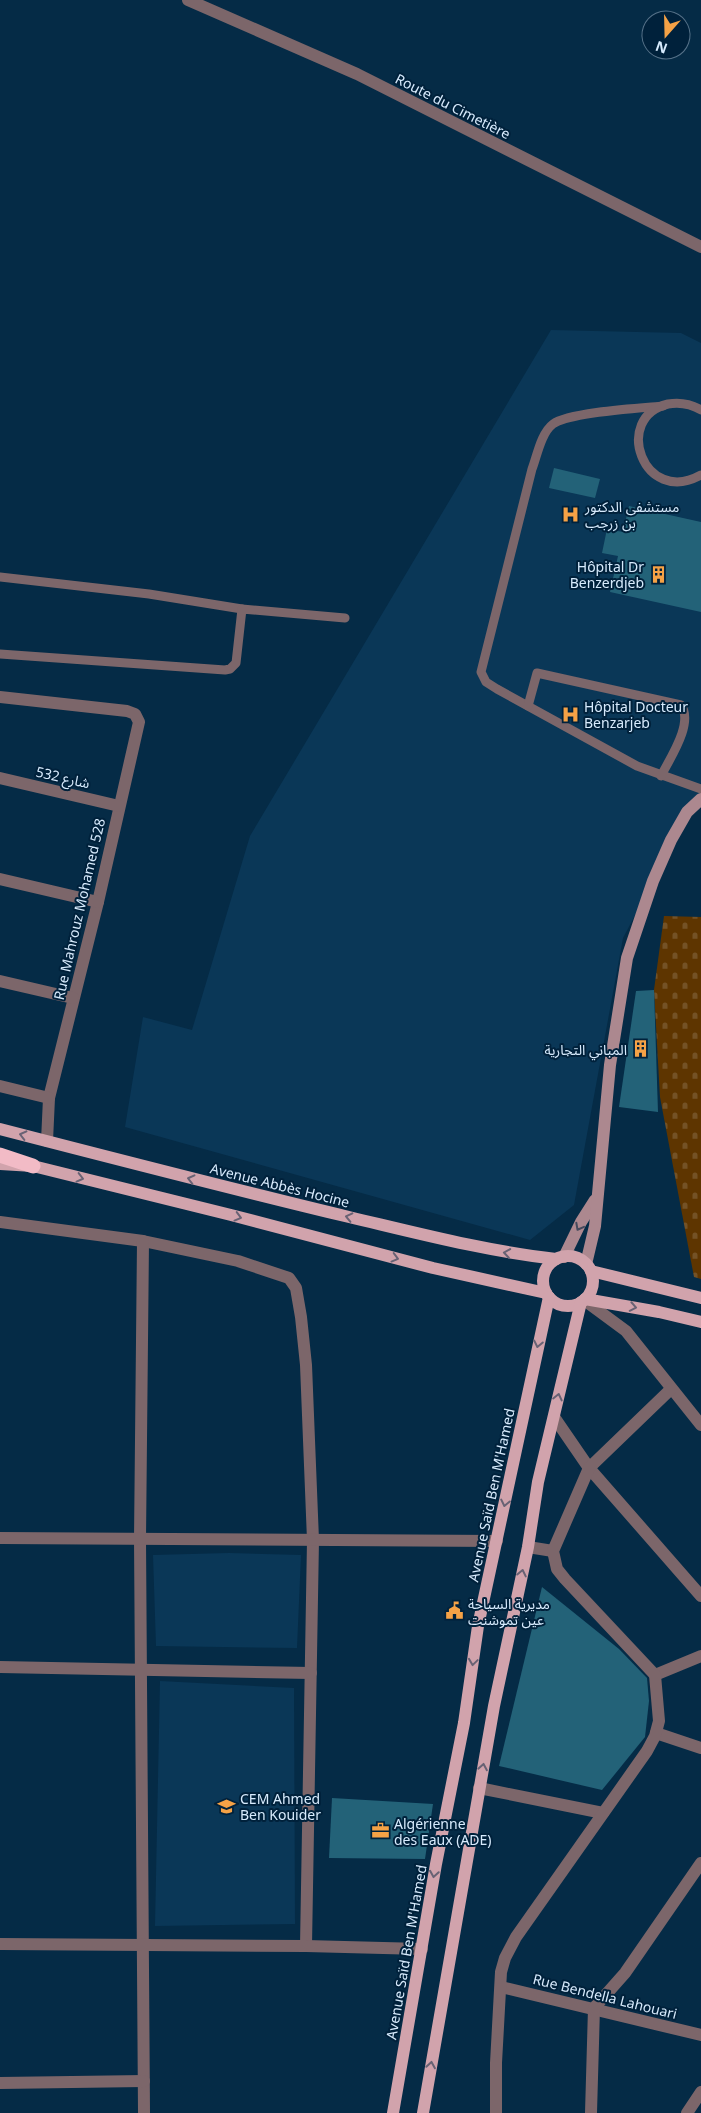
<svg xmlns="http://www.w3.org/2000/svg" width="701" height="2113" viewBox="0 0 701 2113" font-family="'Noto Sans','Noto Sans Arabic',sans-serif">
<defs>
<pattern id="cemetery-stones" width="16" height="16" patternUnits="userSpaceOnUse" patternTransform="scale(1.25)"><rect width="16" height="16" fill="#5e3500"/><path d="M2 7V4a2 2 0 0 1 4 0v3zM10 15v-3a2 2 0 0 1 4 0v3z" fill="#745226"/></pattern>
</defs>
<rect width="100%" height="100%" fill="#052b46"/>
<g fill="#0a3757">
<polygon points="551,330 681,333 701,343 701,794 698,796 623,938 574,1205 530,1240 125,1127 143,1017 192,1030 250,836"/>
<polygon points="229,1553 301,1555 297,1648 156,1646 153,1555"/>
<polygon points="160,1681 294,1688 295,1924 155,1926"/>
</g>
<polygon fill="url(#cemetery-stones)" points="664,916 701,917 701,1279 694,1277 660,1097 654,990"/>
<g fill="#236278">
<polygon points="554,468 600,479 595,498 549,488"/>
<polygon points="629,506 701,522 701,612 610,592 618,556 602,553 607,529 623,532"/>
<polygon points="654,990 658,1112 619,1107 636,991"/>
<polygon points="542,1587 619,1649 647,1678 649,1701 645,1737 602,1790 499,1766"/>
<polygon points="332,1798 433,1804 425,1859 329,1858"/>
</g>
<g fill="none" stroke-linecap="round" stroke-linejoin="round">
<g stroke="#7c666a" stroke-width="9">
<path d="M663 406C641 408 569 412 553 424 541 433 537 456 532 469L481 672 486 682 497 689 637 766 701 789"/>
<path d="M701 410C691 404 680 402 668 404 612 417 643 507 701 475"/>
<polyline points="0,577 149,594 242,609"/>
<polyline points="0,654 225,670 230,669 236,663 242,609 345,618"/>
<path d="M528 706 537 673 681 705C694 723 670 758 661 776"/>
</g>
<g stroke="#7c666a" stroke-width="12">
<polyline points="188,0 357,74 701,247"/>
<polyline points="0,697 127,711 135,714 139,722 98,902 49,1098 47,1141"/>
<polyline points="0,778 119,806"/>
<polyline points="0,879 98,902"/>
<polyline points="0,981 73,998"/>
<polyline points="0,1086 49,1098"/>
<polyline points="0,1222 143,1241 238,1261 289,1278 296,1288 301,1317 306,1365 313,1540 306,1946"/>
<polyline points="143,1241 140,1539 144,2113"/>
<polyline points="584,1300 626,1331 701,1425"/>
<polyline points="554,1417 589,1468 701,1596"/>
<polyline points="0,1538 497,1541"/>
<polyline points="528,1547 553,1551"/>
<polyline points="0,1667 311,1673"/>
<polyline points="655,1675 701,1656"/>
<polyline points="656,1733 701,1748"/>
<polyline points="479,1788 603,1813"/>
<polyline points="0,1944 306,1946 422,1949"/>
<polyline points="501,1987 701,2035"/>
<polyline points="0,2083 144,2081"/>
<polyline points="496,2113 496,2063 501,1972 505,1958 516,1937 647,1751 655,1736 659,1721 655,1675 565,1579 557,1569 553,1551 589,1468 671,1389"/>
<polyline points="591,2113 594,2008 625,1973 701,1863"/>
<polyline points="687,2113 701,2092"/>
</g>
<g stroke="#ac888f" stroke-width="12">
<polyline points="564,1257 581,1222 595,1200"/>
<polyline points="586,1264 595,1226 610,1065 627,958 653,881 671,840 687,812 701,799"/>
</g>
<g stroke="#d1a3ac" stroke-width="12">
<path d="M0 1129C116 1159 232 1189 349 1217 417 1233 485 1251 556 1259"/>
<polyline points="0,1164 33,1166 231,1215 433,1268 546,1293"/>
<circle cx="568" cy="1281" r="25"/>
<polyline points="591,1271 701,1298"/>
<polyline points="585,1299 659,1312 701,1322"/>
<polyline points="393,2113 436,1864 464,1723 478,1626 549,1297"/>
<polyline points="423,2113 494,1706 528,1547 538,1482 581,1302"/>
</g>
<polyline stroke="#f2bbc6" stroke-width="15" points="0,1155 33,1166"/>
</g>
<defs><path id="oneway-chevron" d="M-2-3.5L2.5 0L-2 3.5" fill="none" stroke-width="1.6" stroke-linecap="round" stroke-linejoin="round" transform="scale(1.25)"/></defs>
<g stroke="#686274">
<use href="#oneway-chevron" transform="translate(23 1135) rotate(-166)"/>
<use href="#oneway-chevron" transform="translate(80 1178) rotate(14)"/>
<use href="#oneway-chevron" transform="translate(191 1179) rotate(-166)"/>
<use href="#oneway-chevron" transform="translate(238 1217) rotate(15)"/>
<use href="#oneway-chevron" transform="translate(349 1217) rotate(-167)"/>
<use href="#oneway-chevron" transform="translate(507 1253) rotate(-171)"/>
<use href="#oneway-chevron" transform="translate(395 1258) rotate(15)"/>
<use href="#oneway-chevron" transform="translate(633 1307) rotate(11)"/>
<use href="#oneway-chevron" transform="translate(538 1344) rotate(102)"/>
<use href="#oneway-chevron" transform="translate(558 1397) rotate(-77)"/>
<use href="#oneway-chevron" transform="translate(505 1503) rotate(102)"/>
<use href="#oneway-chevron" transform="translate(522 1573) rotate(-78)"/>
<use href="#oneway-chevron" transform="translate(473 1662) rotate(98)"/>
<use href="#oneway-chevron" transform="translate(483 1767) rotate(-80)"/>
<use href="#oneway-chevron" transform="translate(434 1874) rotate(99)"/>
<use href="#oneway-chevron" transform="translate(431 2065) rotate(-81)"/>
</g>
<use stroke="#454a5d" href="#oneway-chevron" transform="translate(579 1227) rotate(118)"/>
<defs>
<symbol id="hospital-bare" viewBox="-9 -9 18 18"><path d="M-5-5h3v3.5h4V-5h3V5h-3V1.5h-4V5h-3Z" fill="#f5a246" stroke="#00213b" stroke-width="2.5" paint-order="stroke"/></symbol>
<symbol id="building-bare" viewBox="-9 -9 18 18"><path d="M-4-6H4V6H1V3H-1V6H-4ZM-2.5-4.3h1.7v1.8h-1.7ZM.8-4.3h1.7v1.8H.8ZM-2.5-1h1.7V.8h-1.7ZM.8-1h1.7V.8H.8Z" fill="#f5a246" stroke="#00213b" stroke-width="2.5" paint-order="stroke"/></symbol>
<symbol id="civic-bare" viewBox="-9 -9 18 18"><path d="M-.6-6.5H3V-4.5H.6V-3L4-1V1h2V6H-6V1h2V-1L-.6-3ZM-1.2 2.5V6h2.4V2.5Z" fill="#f5a246" stroke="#00213b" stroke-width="2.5" paint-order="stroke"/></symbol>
<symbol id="school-bare" viewBox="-9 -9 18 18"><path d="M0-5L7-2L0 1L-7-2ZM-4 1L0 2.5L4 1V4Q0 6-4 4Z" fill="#f5a246" stroke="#00213b" stroke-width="2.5" paint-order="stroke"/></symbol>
<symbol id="office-bare" viewBox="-9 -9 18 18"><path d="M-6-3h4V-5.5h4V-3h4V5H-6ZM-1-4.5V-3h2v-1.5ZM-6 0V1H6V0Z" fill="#f5a246" stroke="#00213b" stroke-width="2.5" paint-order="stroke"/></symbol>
</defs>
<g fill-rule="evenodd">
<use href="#hospital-bare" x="558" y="502" width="25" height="25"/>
<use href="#building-bare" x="646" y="562" width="25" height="25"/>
<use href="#hospital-bare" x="558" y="702" width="25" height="25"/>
<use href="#building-bare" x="628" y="1036" width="25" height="25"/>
<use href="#civic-bare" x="442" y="1598" width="25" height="25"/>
<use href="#school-bare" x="214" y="1794" width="25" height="25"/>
<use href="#office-bare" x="368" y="1818" width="25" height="25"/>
</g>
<g text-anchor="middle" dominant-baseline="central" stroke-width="4" stroke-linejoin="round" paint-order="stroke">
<g font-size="14" fill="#d7ebfd" stroke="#00213b">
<text transform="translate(453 106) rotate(27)">Route du Cimetière</text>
<text transform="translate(63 777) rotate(13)">532 شارع</text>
<text transform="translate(79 909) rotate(-77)">Rue Mahrouz Mohamed 528</text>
<text transform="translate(280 1185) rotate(14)">Avenue Abbès Hocine</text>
<text transform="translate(491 1495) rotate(-78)">Avenue Saïd Ben M'Hamed</text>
<text transform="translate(406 1952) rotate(-80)">Avenue Saïd Ben M'Hamed</text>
<text transform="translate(605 1996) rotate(14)">Rue Bendella Lahouari</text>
</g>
<g font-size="14" fill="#d7ebfd" stroke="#00213b" text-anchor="start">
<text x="585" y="506">مستشفى الدكتور<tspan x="585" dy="16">بن زرجب</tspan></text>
<text x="644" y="566" text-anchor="end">Hôpital Dr<tspan x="644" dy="16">Benzerdjeb</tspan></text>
<text x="584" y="706">Hôpital Docteur<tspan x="584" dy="16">Benzarjeb</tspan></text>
<text x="627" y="1049" text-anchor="end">المباني التجارية</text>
<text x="468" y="1603">مديرية السياحة<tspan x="468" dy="16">عين تموشنت</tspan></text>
<text x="240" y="1798">CEM Ahmed<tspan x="240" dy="16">Ben Kouider</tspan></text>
<text x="394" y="1823">Algérienne<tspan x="394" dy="16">des Eaux (ADE)</tspan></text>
</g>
</g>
<g transform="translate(666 35) rotate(200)"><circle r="24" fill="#00213b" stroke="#567289"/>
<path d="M0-4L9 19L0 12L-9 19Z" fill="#f5a246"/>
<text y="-8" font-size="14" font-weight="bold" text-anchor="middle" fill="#d7ebfd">N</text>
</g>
</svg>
